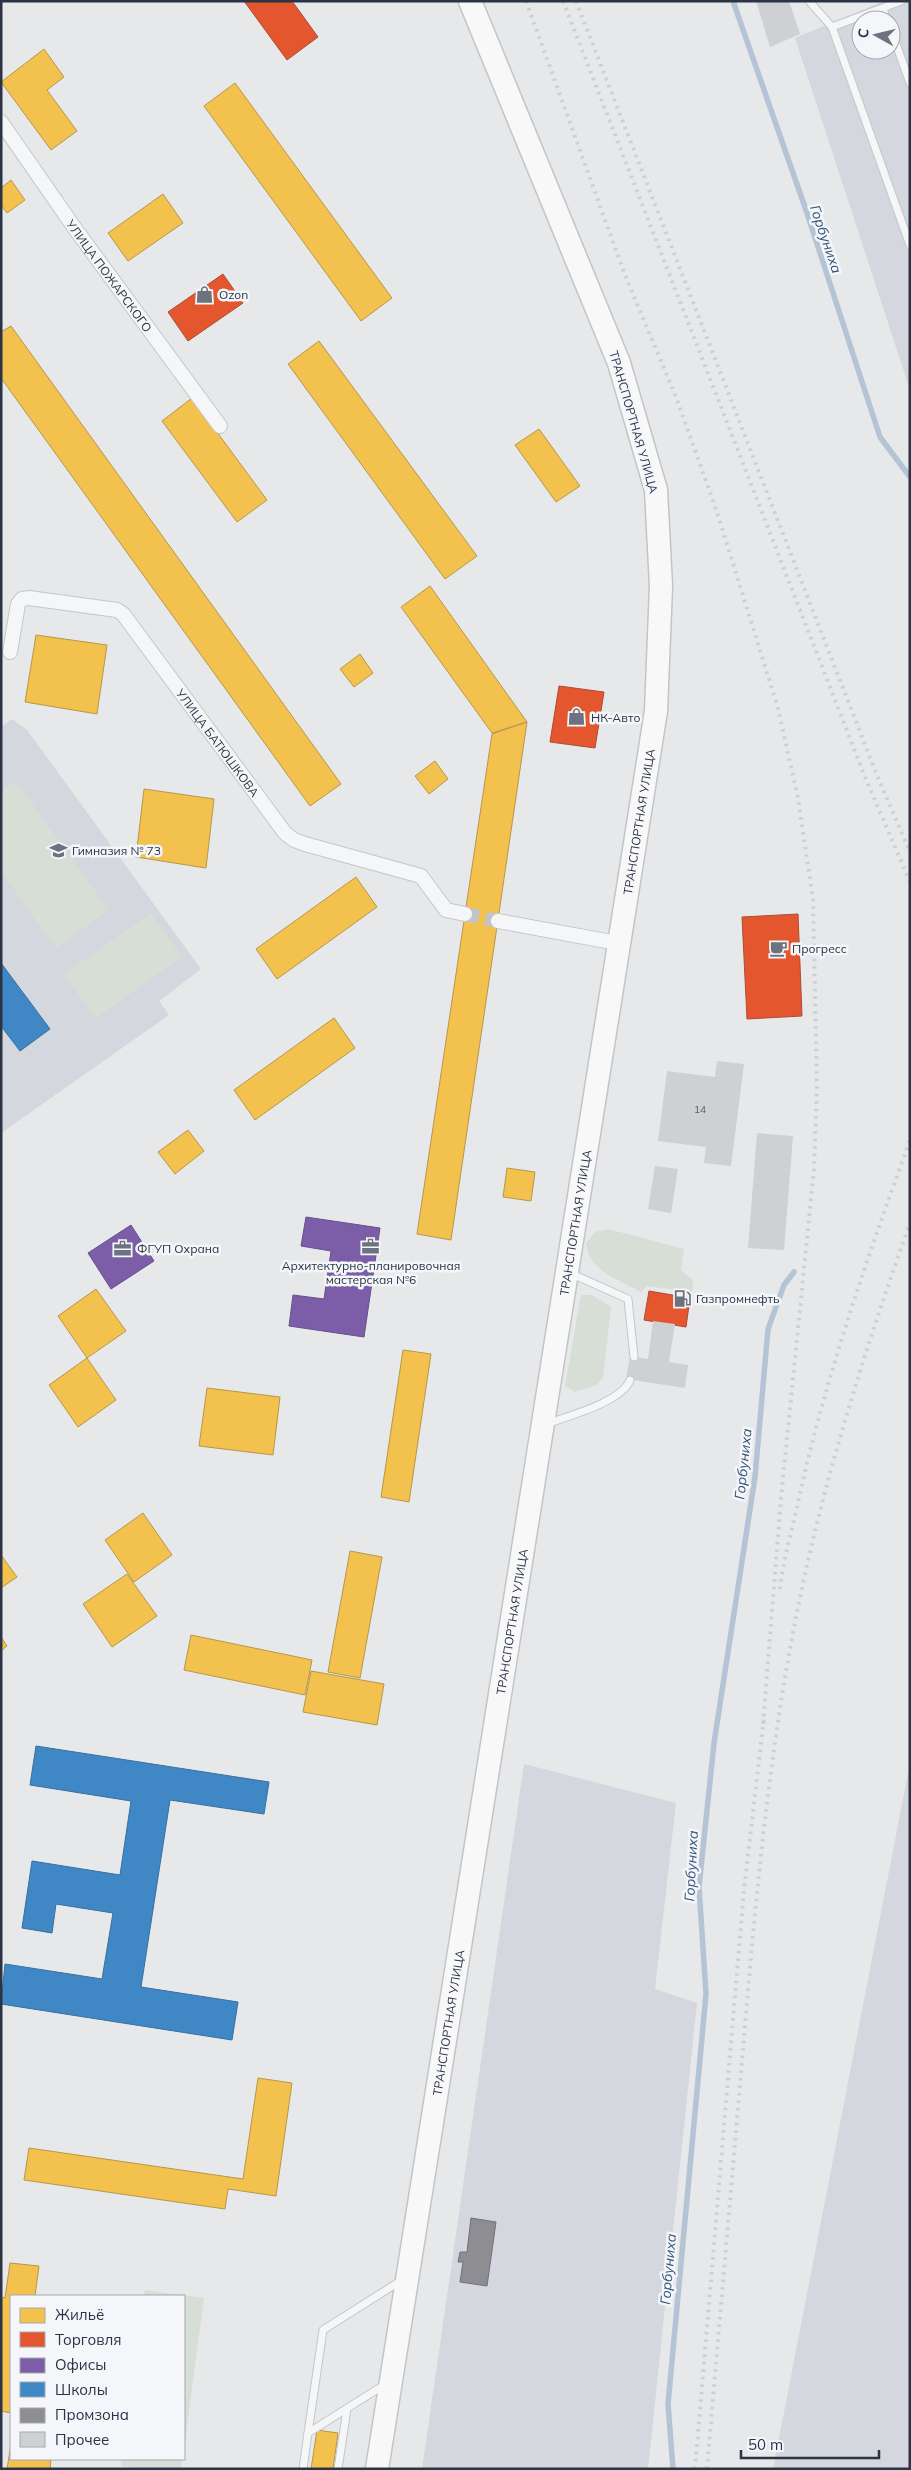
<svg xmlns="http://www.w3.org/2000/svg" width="911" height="2470" viewBox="0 0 911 2470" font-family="Mulish,sans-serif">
<rect width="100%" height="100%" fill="#e6e8ea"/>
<g fill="#d4d7dd" fill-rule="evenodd">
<path d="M884 1H910V390L795 38ZM861 20H891V50H861Z"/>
<polygon points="12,719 27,730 201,969 159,1001 169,1015 1,1133 1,727"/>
<polygon points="910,1763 910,2469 773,2469"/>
<polygon points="524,1764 676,1803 655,1989 697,2003 648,2469 422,2469"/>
</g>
<g fill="#d6ded6">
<polygon points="16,781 109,910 56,948 1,872 1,792"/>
<polygon points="151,913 182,957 95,1019 64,974"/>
<path d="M608 1229 684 1249 681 1270 693 1280 692 1292 647 1286 641 1292C619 1280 589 1271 586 1243L595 1232Z"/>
<polygon points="581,1295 592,1295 611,1307 603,1378 597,1385 575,1392 565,1386"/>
<polygon points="145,2290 204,2298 184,2448 184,2296 144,2296"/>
<polygon points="122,2459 182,2459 181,2469 141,2469 121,2466"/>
</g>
<g fill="#f2c14e" stroke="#b6974b">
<polygon points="44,49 64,77 47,90 77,131 51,150 1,82"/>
<polygon points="235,83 392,298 361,321 204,106"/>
<polygon points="11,180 25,200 7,213 1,205 1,188"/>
<polygon points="163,194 183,223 128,261 108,233"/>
<polygon points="11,326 341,784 310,806 1,378 1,332"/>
<polygon points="319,341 477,556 445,579 288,364"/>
<polygon points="192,398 267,500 237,522 162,421"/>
<polygon points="539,429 580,486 556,502 515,445"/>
<polygon points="430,586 527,722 492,733 401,607"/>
<polygon points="36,635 107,645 97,714 25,702"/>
<polygon points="360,654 373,673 354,687 340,669"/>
<polygon points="527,722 451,1240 417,1234 492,734"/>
<polygon points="435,761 448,779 429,794 415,776"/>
<polygon points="144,789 214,799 206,868 136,857"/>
<polygon points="356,877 377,907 277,979 256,949"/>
<polygon points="334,1018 355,1048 255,1120 234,1090"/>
<polygon points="188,1130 204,1151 175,1174 158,1152"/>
<polygon points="507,1168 535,1172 531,1201 503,1197"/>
<polygon points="96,1289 126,1331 87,1358 58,1316"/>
<polygon points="403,1350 431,1354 409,1502 381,1497"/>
<polygon points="87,1358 116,1400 78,1427 49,1385"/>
<polygon points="207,1388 280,1397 273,1455 199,1446"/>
<polygon points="143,1513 172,1555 134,1582 105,1540"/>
<polygon points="350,1551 382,1557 360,1678 328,1672"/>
<polygon points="1,1555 17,1577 1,1588"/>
<polygon points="127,1574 157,1616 112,1647 83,1604"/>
<polygon points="191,1635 312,1660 305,1695 184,1670"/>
<polygon points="1,1637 7,1646 1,1651"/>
<polygon points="311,1671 384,1684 377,1725 303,1712"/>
<polygon points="258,2078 292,2083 276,2196 228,2189 225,2209 24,2180 29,2148 243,2179"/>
<polygon points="10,2263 39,2266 35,2296 11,2296 11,2413 1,2411 1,2297 5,2298"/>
<polygon points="317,2430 338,2433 333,2469 311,2469"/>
<polygon points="11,2444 11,2459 51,2459 50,2469 7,2469"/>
</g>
<g fill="#e4572e" stroke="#ac4c35">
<polygon points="244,1 292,1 318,37 287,60"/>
<polygon points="223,274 243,303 188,341 168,312"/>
<polygon points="559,686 604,692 595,748 550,742"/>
<polygon points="798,914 802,1016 747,1019 742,917"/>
<polygon points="649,1291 690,1298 686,1327 644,1320"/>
</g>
<g fill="#7b5ea7" stroke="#63518a">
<polygon points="306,1217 380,1228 364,1337 289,1326 293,1295 324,1299 331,1251 301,1246"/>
<polygon points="131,1225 154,1261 111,1289 88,1253"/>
</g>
<g fill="#3f88c5" stroke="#396f9f">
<polygon points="1,963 50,1029 20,1051 1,1026"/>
<polygon points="36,1746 269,1782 264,1814 170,1800 141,1987 238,2002 232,2040 1,2004 5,1964 102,1979 113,1913 56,1904 52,1933 22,1928 32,1861 120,1875 131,1801 30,1785"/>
</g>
<polygon fill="#8d8d92" stroke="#70727b" points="471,2218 496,2222 487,2286 460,2282 463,2262 458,2262 460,2252 467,2252"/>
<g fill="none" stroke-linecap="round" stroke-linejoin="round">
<g stroke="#b4c4d5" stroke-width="5.5">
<polyline points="733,1 807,213 880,437 910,477"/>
<polyline points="673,2469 668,2404 706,1994 699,1887 714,1743 755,1477 768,1329 784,1285 794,1272"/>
</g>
</g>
<g fill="#ced0d3">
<polygon points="756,1 789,1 800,34 770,47"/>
<polygon points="717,1061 744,1064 731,1166 704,1163 706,1147 658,1141 667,1071 715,1077"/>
<polygon points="757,1133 793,1136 784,1250 748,1248"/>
<polygon points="655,1166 678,1169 671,1213 648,1209"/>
<polygon points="653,1321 675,1324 669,1362 688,1365 685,1388 626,1379 630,1356 648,1359"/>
</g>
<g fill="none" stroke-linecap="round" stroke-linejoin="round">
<polyline stroke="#c1c4c9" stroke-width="14" stroke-dasharray="14 7" stroke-linecap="butt" points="465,914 498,921"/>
<defs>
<g id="lane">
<polyline points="809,1 832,27 910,245"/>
<polyline points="883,9 887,20"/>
<polyline points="832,27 901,1"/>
<polyline points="891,30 910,83"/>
<polyline points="570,1273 628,1299 634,1357"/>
<path d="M546 1424C568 1416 622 1402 630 1380"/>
<polyline points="308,2433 323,2330 402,2280"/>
<polyline points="303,2469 308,2433 384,2385"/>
<polyline points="338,2469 347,2409"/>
</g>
<g id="street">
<path id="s1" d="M1 122 76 230 220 426"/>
<path id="s2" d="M10 652 18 604 22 599 29 598 117 610 123 614 285 833 294 840 305 844 421 876 446 910 465 914"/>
<polyline points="498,921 617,943"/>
</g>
<g id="primary">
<path id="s3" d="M377 2469 656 711 661 586 656 490 619 363 470 1"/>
</g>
</defs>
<use href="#lane" stroke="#c4c6c8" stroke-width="9"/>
<use href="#street" stroke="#c4c6c8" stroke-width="16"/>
<use href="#primary" stroke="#c2c5c8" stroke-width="25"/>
<use href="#lane" stroke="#f5f6f7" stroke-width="7"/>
<use href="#street" stroke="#f5f6f7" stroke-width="14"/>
<use href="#primary" stroke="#f8f8f8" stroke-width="22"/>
<g stroke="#cecfd2" stroke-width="4" stroke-dasharray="2.5 5" stroke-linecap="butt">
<polyline points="526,1 625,275 676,397 716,509 778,708 798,798 813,900 817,1087 814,1169 781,1498 763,1725"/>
<polyline points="563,1 865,777 910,882"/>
<polyline points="576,1 876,773 910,852"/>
<path d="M780 1589C783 1561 791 1534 797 1507 824 1382 866 1261 910 1140"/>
<polyline points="695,2469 744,1889 764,1718"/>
<path d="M707 2469C719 2329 731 2190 743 2050 756 1894 770 1736 803 1583 830 1460 868 1341 910 1223"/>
</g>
</g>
<defs>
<symbol id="shop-bare" viewBox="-9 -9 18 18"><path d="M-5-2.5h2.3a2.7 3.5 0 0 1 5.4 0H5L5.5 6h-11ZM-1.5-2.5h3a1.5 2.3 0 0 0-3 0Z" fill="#6c737f" stroke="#f4f6f9" stroke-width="2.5" paint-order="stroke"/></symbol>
<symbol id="school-bare" viewBox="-9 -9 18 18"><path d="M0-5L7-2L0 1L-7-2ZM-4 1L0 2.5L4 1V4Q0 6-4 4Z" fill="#6c737f" stroke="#f4f6f9" stroke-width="2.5" paint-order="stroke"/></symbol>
<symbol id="cafe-bare" viewBox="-9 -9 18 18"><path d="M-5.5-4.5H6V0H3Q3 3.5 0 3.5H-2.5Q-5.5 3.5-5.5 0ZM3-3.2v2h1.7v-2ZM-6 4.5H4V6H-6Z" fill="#6c737f" stroke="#f4f6f9" stroke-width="2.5" paint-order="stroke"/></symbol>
<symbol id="office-bare" viewBox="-9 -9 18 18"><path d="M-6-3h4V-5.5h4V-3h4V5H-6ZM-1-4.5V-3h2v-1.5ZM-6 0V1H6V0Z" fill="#6c737f" stroke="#f4f6f9" stroke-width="2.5" paint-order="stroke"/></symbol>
<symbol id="fuel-bare" viewBox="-9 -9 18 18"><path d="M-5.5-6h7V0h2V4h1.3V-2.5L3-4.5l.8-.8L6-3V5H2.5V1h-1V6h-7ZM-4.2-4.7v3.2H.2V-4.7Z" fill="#6c737f" stroke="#f4f6f9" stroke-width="2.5" paint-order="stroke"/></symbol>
</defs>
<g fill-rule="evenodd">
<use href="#shop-bare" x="192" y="282" width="25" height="25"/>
<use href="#shop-bare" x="564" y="704" width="25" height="25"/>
<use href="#school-bare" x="46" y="838" width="25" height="25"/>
<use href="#cafe-bare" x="766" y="936" width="25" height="25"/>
<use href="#office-bare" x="358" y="1234" width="25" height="25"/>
<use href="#office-bare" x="110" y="1236" width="25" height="25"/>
<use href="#fuel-bare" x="670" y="1286" width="25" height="25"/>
</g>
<g text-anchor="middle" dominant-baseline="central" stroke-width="5" stroke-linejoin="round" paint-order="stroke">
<g font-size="10" fill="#545c69">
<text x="700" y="1109">14</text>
</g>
<g font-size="12" fill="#2b3445" stroke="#f4f6f9">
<text stroke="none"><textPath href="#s1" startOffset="188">УЛИЦА ПОЖАРСКОГО</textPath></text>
<text transform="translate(634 422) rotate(74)">ТРАНСПОРТНАЯ УЛИЦА</text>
<text stroke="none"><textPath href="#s2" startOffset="318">УЛИЦА БАТЮШКОВА</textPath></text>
<text stroke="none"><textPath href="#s3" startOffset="1668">ТРАНСПОРТНАЯ УЛИЦА</textPath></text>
<text stroke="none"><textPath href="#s3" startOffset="1262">ТРАНСПОРТНАЯ УЛИЦА</textPath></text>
<text stroke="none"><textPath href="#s3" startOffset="858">ТРАНСПОРТНАЯ УЛИЦА</textPath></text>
<text stroke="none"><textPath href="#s3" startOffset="452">ТРАНСПОРТНАЯ УЛИЦА</textPath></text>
</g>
<g font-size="12" fill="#2b3445" stroke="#f4f6f9" text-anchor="start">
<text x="219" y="294">Ozon</text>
<text x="591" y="717">НК-Авто</text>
<text x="72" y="850">Гимназия № 73</text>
<text x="792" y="948">Прогресс</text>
<text x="137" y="1248">ФГУП Охрана</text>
<text x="371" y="1265" text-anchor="middle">Архитектурно-планировочная<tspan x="371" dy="14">мастерская №6</tspan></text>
<text x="696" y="1298">Газпромнефть</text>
</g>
<g font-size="14" font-style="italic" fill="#34527a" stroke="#f4f6f9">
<text transform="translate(826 239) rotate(71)">Горбуниха</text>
<text transform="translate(743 1464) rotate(-84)">Горбуниха</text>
<text transform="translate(691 1866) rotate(-87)">Горбуниха</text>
<text transform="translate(668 2269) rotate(-85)">Горбуниха</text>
</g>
</g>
<rect width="911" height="2470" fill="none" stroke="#2b3445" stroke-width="5"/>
<rect x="10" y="2295" width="175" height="165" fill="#f4f6f9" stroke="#a4a8b1"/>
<rect x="20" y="2308" width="25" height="15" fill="#f2c14e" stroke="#a4a8b1"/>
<text x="55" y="2320" font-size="15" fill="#2b3445">Жильё</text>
<rect x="20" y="2332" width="25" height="15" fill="#e4572e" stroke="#a4a8b1"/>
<text x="55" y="2345" font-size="15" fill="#2b3445">Торговля</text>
<rect x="20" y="2358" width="25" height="15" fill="#7b5ea7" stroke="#a4a8b1"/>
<text x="55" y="2370" font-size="15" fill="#2b3445">Офисы</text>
<rect x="20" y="2382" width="25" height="15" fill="#3f88c5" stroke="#a4a8b1"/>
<text x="55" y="2395" font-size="15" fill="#2b3445">Школы</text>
<rect x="20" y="2408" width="25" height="15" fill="#8d8d92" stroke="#a4a8b1"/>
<text x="55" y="2420" font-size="15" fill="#2b3445">Промзона</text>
<rect x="20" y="2432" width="25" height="15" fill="#ced0d3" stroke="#a4a8b1"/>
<text x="55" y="2445" font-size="15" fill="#2b3445">Прочее</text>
<g transform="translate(876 35) rotate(278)"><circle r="24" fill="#f4f6f9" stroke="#a4a8b1"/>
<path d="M0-4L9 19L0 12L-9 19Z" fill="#6c737f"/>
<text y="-8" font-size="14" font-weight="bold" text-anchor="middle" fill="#2b3445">С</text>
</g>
<path d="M741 2450v8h138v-8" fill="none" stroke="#2b3445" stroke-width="2.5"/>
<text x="748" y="2450" font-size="15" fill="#2b3445" stroke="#f4f6f9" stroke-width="4" paint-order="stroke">50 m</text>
</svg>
